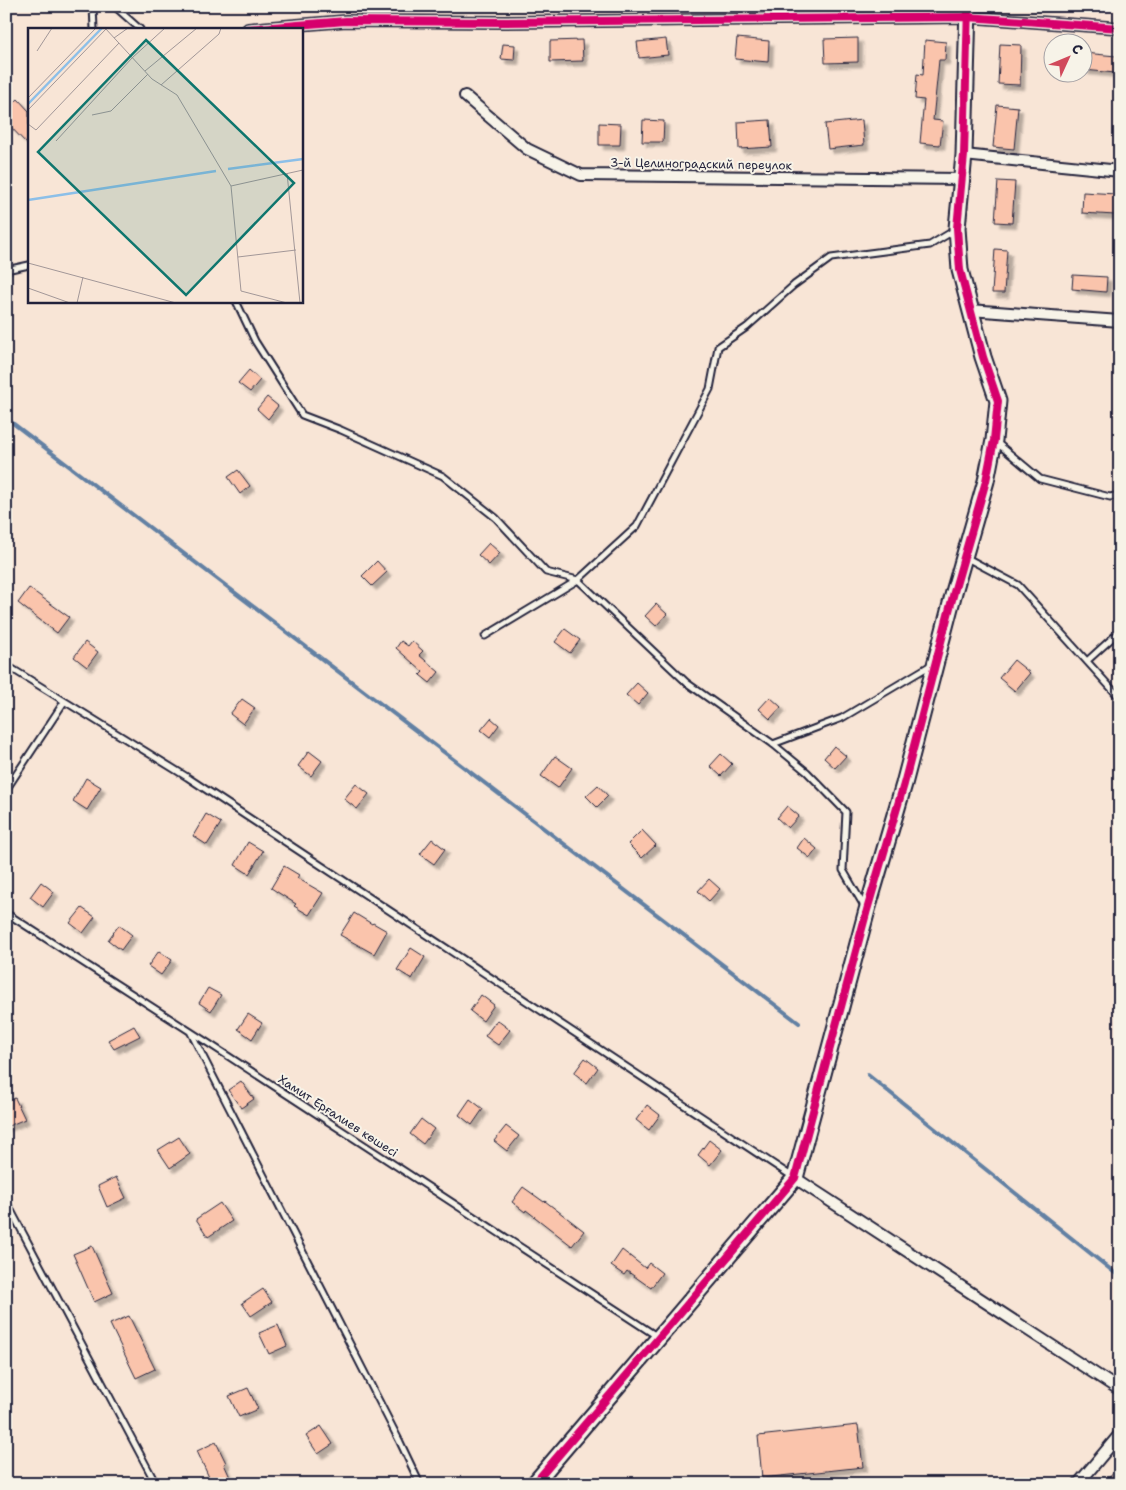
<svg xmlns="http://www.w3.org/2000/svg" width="1126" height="1490" viewBox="0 0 1126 1490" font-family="'Shantell Sans',sans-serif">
<defs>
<filter id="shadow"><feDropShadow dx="4.5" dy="4.5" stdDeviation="1" flood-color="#0004"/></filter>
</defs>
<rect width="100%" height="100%" fill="#f8e5d6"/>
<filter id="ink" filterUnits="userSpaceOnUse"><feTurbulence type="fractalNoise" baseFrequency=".02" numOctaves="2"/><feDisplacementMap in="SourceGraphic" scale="10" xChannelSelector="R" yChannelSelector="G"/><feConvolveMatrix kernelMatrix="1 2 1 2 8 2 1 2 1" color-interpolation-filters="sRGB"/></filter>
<g filter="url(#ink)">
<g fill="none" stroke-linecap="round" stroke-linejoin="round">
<g stroke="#6280a3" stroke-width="4">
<polyline points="6,418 799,1023"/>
<polyline points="868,1075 1120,1277"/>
</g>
</g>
<g fill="#fac4ac" stroke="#22223b" filter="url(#shadow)">
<polygon points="737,38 769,41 768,62 735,59"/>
<polygon points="858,38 858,62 825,63 824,39"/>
<polygon points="666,39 668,55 639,58 637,42"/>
<polygon points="582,40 583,61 550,62 550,41"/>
<polygon points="925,40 946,42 945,60 939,60 933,120 943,121 940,145 920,143 924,100 915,99 917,74 923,75"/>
<polygon points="503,44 515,45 514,60 501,59"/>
<polygon points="1000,44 1021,45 1020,85 998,84"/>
<polygon points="1084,53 1116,56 1115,73 1084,70"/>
<polygon points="18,99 29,111 29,146 6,122 6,110"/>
<polygon points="997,105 1018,107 1014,149 993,147"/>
<polygon points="643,120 664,121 663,142 642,142"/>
<polygon points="770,120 772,147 739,149 738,122"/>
<polygon points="862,120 864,145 828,149 825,124"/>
<polygon points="599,123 621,124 620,145 599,145"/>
<polygon points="998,181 1015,182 1012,223 995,222"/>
<polygon points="1083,192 1116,194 1115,215 1082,213"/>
<polygon points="995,249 1007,250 1004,293 992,293"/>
<polygon points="1073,275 1107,277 1106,292 1072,289"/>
<polygon points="249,370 260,380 250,392 238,383"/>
<polygon points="267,397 278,406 268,419 257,409"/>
<polygon points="238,470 250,486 240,494 228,477"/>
<polygon points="489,543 500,553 489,565 478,555"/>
<polygon points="377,561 387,572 372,586 362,576"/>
<polygon points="29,588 69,617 57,633 18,603"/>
<polygon points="656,604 667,614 656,626 645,616"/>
<polygon points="565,629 580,640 570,653 555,642"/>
<polygon points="401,641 408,646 412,641 423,651 419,655 439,672 430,683 420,675 423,672 396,648"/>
<polygon points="85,642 98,652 87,667 74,657"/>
<polygon points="1014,660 1030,673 1015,691 999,678"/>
<polygon points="637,683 648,693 638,705 626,695"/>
<polygon points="770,697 781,707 770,719 759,709"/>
<polygon points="242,699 255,708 243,724 230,714"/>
<polygon points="491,718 499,725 490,737 481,730"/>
<polygon points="834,746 846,756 835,768 824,758"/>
<polygon points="309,751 322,761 311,776 298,766"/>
<polygon points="721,754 732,764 721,776 710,766"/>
<polygon points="555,756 572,768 558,788 541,776"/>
<polygon points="86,778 101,787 87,810 73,801"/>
<polygon points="356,784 369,794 357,809 344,799"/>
<polygon points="598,785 608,796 597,807 586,796"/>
<polygon points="787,806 799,816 788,828 777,818"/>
<polygon points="206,814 221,823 207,845 193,836"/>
<polygon points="642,830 656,845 642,858 628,844"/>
<polygon points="804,838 817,849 810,858 797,848"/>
<polygon points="432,839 445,849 434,864 420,854"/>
<polygon points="248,842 263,851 249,874 235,865"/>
<polygon points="284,866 299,875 297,878 323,893 309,915 294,906 296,904 271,888"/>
<polygon points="709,879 720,889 709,901 698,891"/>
<polygon points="41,882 54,892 43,907 30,897"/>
<polygon points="82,908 95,917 83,933 70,923"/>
<polygon points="354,913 372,924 373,923 387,931 374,954 340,935"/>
<polygon points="119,925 132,935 121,950 108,940"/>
<polygon points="411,948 425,957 412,979 397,970"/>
<polygon points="159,951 172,960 161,975 148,966"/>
<polygon points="208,988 221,995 211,1011 199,1003"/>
<polygon points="481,995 494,1005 483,1021 470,1011"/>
<polygon points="248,1014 262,1023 252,1039 238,1029"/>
<polygon points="497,1020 510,1030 498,1045 485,1036"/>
<polygon points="134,1026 140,1036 114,1049 108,1040"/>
<polygon points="585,1058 598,1068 587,1083 574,1073"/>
<polygon points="241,1081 254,1099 241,1108 228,1090"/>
<polygon points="15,1098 25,1119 6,1127 6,1102"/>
<polygon points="470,1099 483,1109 472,1125 459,1115"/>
<polygon points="647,1105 660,1115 649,1130 636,1120"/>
<polygon points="421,1119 434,1129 423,1144 410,1134"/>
<polygon points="506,1126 519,1136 507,1151 494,1141"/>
<polygon points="179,1137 190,1154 170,1168 158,1150"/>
<polygon points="709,1140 722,1150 710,1165 698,1155"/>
<polygon points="116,1177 126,1198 107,1207 98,1186"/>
<polygon points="523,1187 544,1202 545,1201 584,1231 572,1246 526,1210 525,1212 512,1202"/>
<polygon points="220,1203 232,1221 208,1237 196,1219"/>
<polygon points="92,1246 113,1293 94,1302 73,1254"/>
<polygon points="622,1250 645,1268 649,1263 662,1273 651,1288 627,1271 624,1275 611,1266"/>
<polygon points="263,1289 272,1302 251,1316 242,1303"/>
<polygon points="129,1316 155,1369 136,1378 110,1324"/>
<polygon points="278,1325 287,1346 269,1354 259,1333"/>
<polygon points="248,1388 258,1409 239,1417 229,1396"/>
<polygon points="858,1425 863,1467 762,1478 758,1436"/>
<polygon points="321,1426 333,1444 318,1454 306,1436"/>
<polygon points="216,1442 226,1463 224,1464 233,1484 212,1484 197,1451"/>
<polygon points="1120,1466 1120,1484 1103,1484"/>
</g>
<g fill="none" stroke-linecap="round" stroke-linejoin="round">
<defs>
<g id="lane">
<polyline points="93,6 94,29"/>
<polyline points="114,6 140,29"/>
<polyline points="6,270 29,265"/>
<polyline points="236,301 255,341 302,415 341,430 443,476 496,518 546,572 578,580 687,683 773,744 807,772 846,812 843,870 864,906"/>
<polyline points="996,442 1040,479 1110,497 1120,495"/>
<polyline points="965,557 1018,585 1120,698"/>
<polyline points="485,636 578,580 637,526 710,389 718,347 747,327 794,285 831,258 930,245 955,230"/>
<polyline points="1087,661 1120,631"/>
<polyline points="6,665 187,777 793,1177"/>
<polyline points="773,744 842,718 931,665"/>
<polyline points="6,790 64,702"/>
<polyline points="6,913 205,1041 658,1337"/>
<polyline points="191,1033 400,1442 420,1484"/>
<polyline points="6,1201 156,1484"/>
</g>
<g id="street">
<polyline points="248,29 346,21 505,22 967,17 1120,28"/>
<polyline points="465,96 527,149 581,175 962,179"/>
<polyline points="964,155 1120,171"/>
<polyline points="970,310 1120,321"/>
<polyline points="795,1178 1120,1390"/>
<polyline points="1078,1484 1120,1434"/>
</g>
<polyline id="secondary" points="534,1484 795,1178 867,910 904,784 954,592 986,481 994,440 998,401 983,357 960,270 957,228 964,155 968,6"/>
</defs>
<use href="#lane" stroke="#22223b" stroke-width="9"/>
<use href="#street" stroke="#22223b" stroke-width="14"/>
<use href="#secondary" stroke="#22223b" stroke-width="19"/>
<use href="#lane" stroke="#f7f3e8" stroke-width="5"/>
<use href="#street" stroke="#f7f3e8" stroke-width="10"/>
<use href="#secondary" stroke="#f7f3e8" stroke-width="15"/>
<defs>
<g id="cycleway">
<polyline points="248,29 346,21 505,22 967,17 1120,28"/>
<polyline points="534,1484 795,1178 867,910 904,784 954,592 986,481 994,440 998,401 983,357 960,270 957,228 964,155 968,6"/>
</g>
</defs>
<use href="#cycleway" stroke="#f7f3e8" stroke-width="11"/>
<use href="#cycleway" stroke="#d6006c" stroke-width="8"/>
</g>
</g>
<g text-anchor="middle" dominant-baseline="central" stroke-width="4" stroke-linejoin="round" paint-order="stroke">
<g font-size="12" fill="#22223b" stroke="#f7f3e8">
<text transform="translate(701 164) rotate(1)">3-й Целиноградский переулок</text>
<text transform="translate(338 1116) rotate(33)">Хамит Ерғалиев көшесі</text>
</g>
</g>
<g transform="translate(28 28)">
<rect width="275" height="275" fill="#f8e5d6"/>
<path fill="none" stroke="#8cbfe8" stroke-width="2.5" d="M0 76 74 0M200 141 275 131M0 172 188 143"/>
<path fill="none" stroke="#a29798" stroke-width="1" d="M77 0 124 51 149 67 203 158 213 263 259 275M86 10 100 0M9 23 24 0M117 43 169 0M133 57 191 6 193 0M0 70 68 0M0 82 78 1M64 87 83 83 120 46M0 96 8 102 91 15M28 113 104 30 137 0M259 145 272 275M203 158 275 142M210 229 268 222M0 235 148 275M0 260 42 275M49 275 55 249"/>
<path fill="#0f766e" fill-opacity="0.15" stroke="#0f766e" stroke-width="2.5" d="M118 12 266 155 158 267 10 124Z"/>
<rect width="275" height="275" fill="none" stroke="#22223b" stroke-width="2.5"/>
</g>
<rect width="1126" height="1490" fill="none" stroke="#f7f3e8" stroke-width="25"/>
<rect x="12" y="12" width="1101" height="1465" fill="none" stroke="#22223b" stroke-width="2" filter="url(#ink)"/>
<g transform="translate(1068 58) rotate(46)"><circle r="24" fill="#f7f3e8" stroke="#a29fa3"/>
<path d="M0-4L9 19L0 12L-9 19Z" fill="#d1495b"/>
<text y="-8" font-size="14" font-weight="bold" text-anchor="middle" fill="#22223b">С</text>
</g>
</svg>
